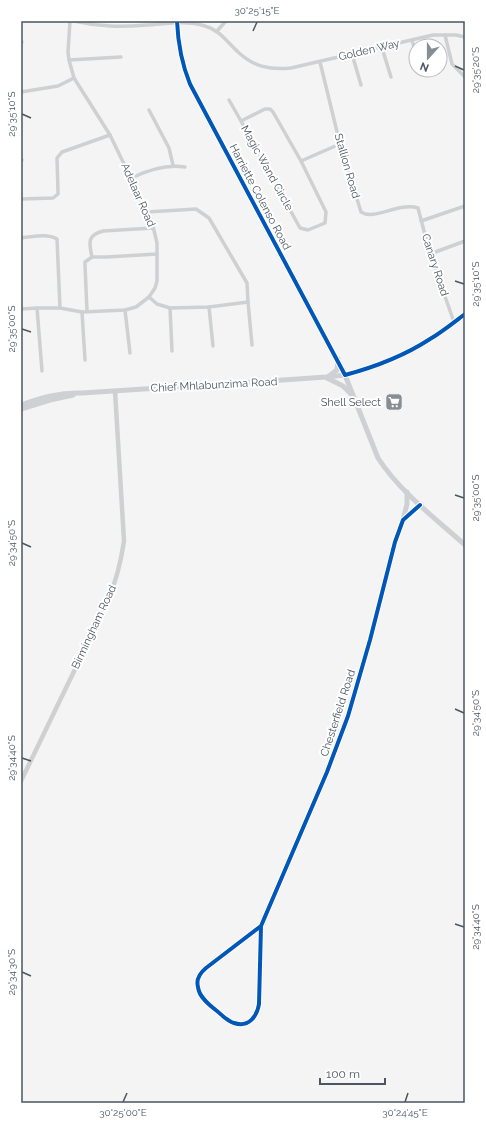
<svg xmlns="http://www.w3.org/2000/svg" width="486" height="1124" viewBox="0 0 486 1124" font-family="Raleway,sans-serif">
<rect width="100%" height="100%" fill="#f4f4f4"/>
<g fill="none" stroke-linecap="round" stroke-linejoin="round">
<g stroke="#ced0d2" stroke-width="3.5">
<path d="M74 21C100 27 121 27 147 25 166 24 186 20 205 26 220 30 227 42 238 52 254 67 270 70 291 68L433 35H456L465 37"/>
<polyline points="217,31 226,21"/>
<polyline points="445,35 452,64 465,77"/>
<polyline points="412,40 416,54"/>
<polyline points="21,42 22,42"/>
<polyline points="382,48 391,77"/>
<polyline points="352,54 361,85"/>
<polyline points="69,60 121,57"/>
<path d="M320 62 340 144 361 212C375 221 398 202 418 208L430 254 454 322"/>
<polyline points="421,70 422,71"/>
<polyline points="21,92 58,86 74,78"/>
<polyline points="229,100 241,121"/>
<polygon points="265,109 270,109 273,112 301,161 326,212 325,223 308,230 300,228 241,121"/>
<polyline points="149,110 169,148 173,165"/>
<polyline points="21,161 22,160"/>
<polyline points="301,161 340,144"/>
<path d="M131 178C148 170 166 164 185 167"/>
<polyline points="21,199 53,198 58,194 58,192 57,158 62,152 110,135"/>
<polyline points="147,212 196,209 209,218 247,283 248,302 252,345"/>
<polyline points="421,221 465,206"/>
<path d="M21 238C32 237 47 233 57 239L60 308"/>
<polyline points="430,254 465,241"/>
<polyline points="92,257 107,257 157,254"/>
<polyline points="149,297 157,304 170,308 209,307 248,302"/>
<polyline points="209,307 213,346"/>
<polyline points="37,308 42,371"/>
<polyline points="170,308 172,351"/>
<polyline points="21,309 37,308 60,308 82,312 125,310 136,307 149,297 155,288 157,281 157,243 152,222 110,135 74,78 69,60 68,52 70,21"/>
<polyline points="125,310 130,353"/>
<path d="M87 311 85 265V262L92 257C89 243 87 235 103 231L153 228"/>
<polyline points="82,312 85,360"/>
<path d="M345 375C375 367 404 356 430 339 442 332 453 323 465 314"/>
<path d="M261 926 206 968C200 973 196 980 198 987 199 997 209 1005 217 1011 222 1015 227 1021 234 1023 249 1028 257 1016 259 1004L261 926 327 772 348 716 370 640 395 542 403 520 420 505"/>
</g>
<g stroke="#ced0d2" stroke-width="4.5">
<path d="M177 21C178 44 181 62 190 84L345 375"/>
<path d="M21 781 108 601C116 581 121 562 124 541L115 391"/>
</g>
<g stroke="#ced0d4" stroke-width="5">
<polyline points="329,376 337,370 338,359"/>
<polyline points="327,378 343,386 353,396"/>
<path d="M21 405C41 398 60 392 82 393L283 380 326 377 345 375 378 458C400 492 435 518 465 545"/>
<polyline points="21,409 50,400 73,395"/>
<polyline points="403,520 407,504 407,492"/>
</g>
<defs>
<g id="cycleway">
<path d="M177 21C178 44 181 62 190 84L345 375C375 367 404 356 430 339 442 332 453 323 465 314"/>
<path d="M261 926 206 968C200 973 196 980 198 987 199 997 209 1005 217 1011 222 1015 227 1021 234 1023 249 1028 257 1016 259 1004L261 926 327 772 348 716 370 640 395 542 403 520 420 505"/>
</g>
</defs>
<use href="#cycleway" stroke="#fff" stroke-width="6"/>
<use href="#cycleway" stroke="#0057b8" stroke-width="4"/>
</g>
<path fill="none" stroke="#4a5661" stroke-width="1.5" d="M253 31 257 22M455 66 464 70M22 114 31 118M455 281 464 284M22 329 31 332M455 495 464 498M22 543 31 547M455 709 464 713M22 758 31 761M455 924 464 927M22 972 31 976M123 1102 127 1093M405 1102 408 1093"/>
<defs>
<symbol id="supermarket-square" viewBox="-11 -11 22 22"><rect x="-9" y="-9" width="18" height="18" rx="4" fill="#868d94" stroke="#fff"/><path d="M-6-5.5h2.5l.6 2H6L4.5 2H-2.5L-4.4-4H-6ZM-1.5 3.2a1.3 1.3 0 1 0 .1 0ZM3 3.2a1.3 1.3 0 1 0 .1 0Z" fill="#fff"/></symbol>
</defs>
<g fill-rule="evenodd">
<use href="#supermarket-square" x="384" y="392" width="20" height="20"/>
</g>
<g text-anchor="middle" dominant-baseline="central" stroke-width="4" stroke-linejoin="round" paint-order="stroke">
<g font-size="11" fill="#4a5661" stroke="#fff">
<text transform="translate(369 50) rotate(-13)">Golden Way</text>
<text transform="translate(347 166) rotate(74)">Stallion Road</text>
<text transform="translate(267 168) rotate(61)">Magic Wand Circle</text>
<text transform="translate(138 195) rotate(66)">Adelaar Road</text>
<text transform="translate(260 197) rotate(62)">Harriette Colenso Road</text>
<text transform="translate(435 265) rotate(72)">Canary Road</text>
<text transform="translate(214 385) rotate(-3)">Chief Mhlabunzima Road</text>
<text transform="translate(94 627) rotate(-65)">Birmingham Road</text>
<text transform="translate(338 713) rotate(-72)">Chesterfield Road</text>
</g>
<g font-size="11" fill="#4a5661" stroke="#fff" text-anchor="end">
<text x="381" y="402">Shell Select</text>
</g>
</g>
<rect width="486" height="1124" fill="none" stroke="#ffffff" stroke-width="44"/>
<g transform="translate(428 58) rotate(201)"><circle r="19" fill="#ffffff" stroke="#b7bbc0"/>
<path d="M0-3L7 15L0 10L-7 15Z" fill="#868d94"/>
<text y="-6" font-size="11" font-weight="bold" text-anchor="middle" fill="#4a5661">N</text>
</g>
<path d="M320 1078v6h65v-6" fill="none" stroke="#4a5661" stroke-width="2"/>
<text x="326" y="1078" font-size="12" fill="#4a5661" stroke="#ffffff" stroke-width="3" paint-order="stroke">100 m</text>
<rect x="22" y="22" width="442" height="1080" fill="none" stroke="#4a5661" stroke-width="1.5"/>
<g font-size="10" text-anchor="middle" fill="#4a5661">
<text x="257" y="14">30°25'15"E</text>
<text transform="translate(475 70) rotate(-90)" y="4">29°35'20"S</text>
<text transform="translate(11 114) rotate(-90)" y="4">29°35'10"S</text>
<text transform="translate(475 284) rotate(-90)" y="4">29°35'10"S</text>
<text transform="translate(11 329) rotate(-90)" y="4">29°35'00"S</text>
<text transform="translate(475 498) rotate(-90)" y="4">29°35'00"S</text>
<text transform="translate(11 543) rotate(-90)" y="4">29°34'50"S</text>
<text transform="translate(475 713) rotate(-90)" y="4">29°34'50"S</text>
<text transform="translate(11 758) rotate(-90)" y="4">29°34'40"S</text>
<text transform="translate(475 927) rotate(-90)" y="4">29°34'40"S</text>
<text transform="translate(11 972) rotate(-90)" y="4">29°34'30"S</text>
<text x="123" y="1116">30°25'00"E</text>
<text x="405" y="1116">30°24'45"E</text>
</g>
</svg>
